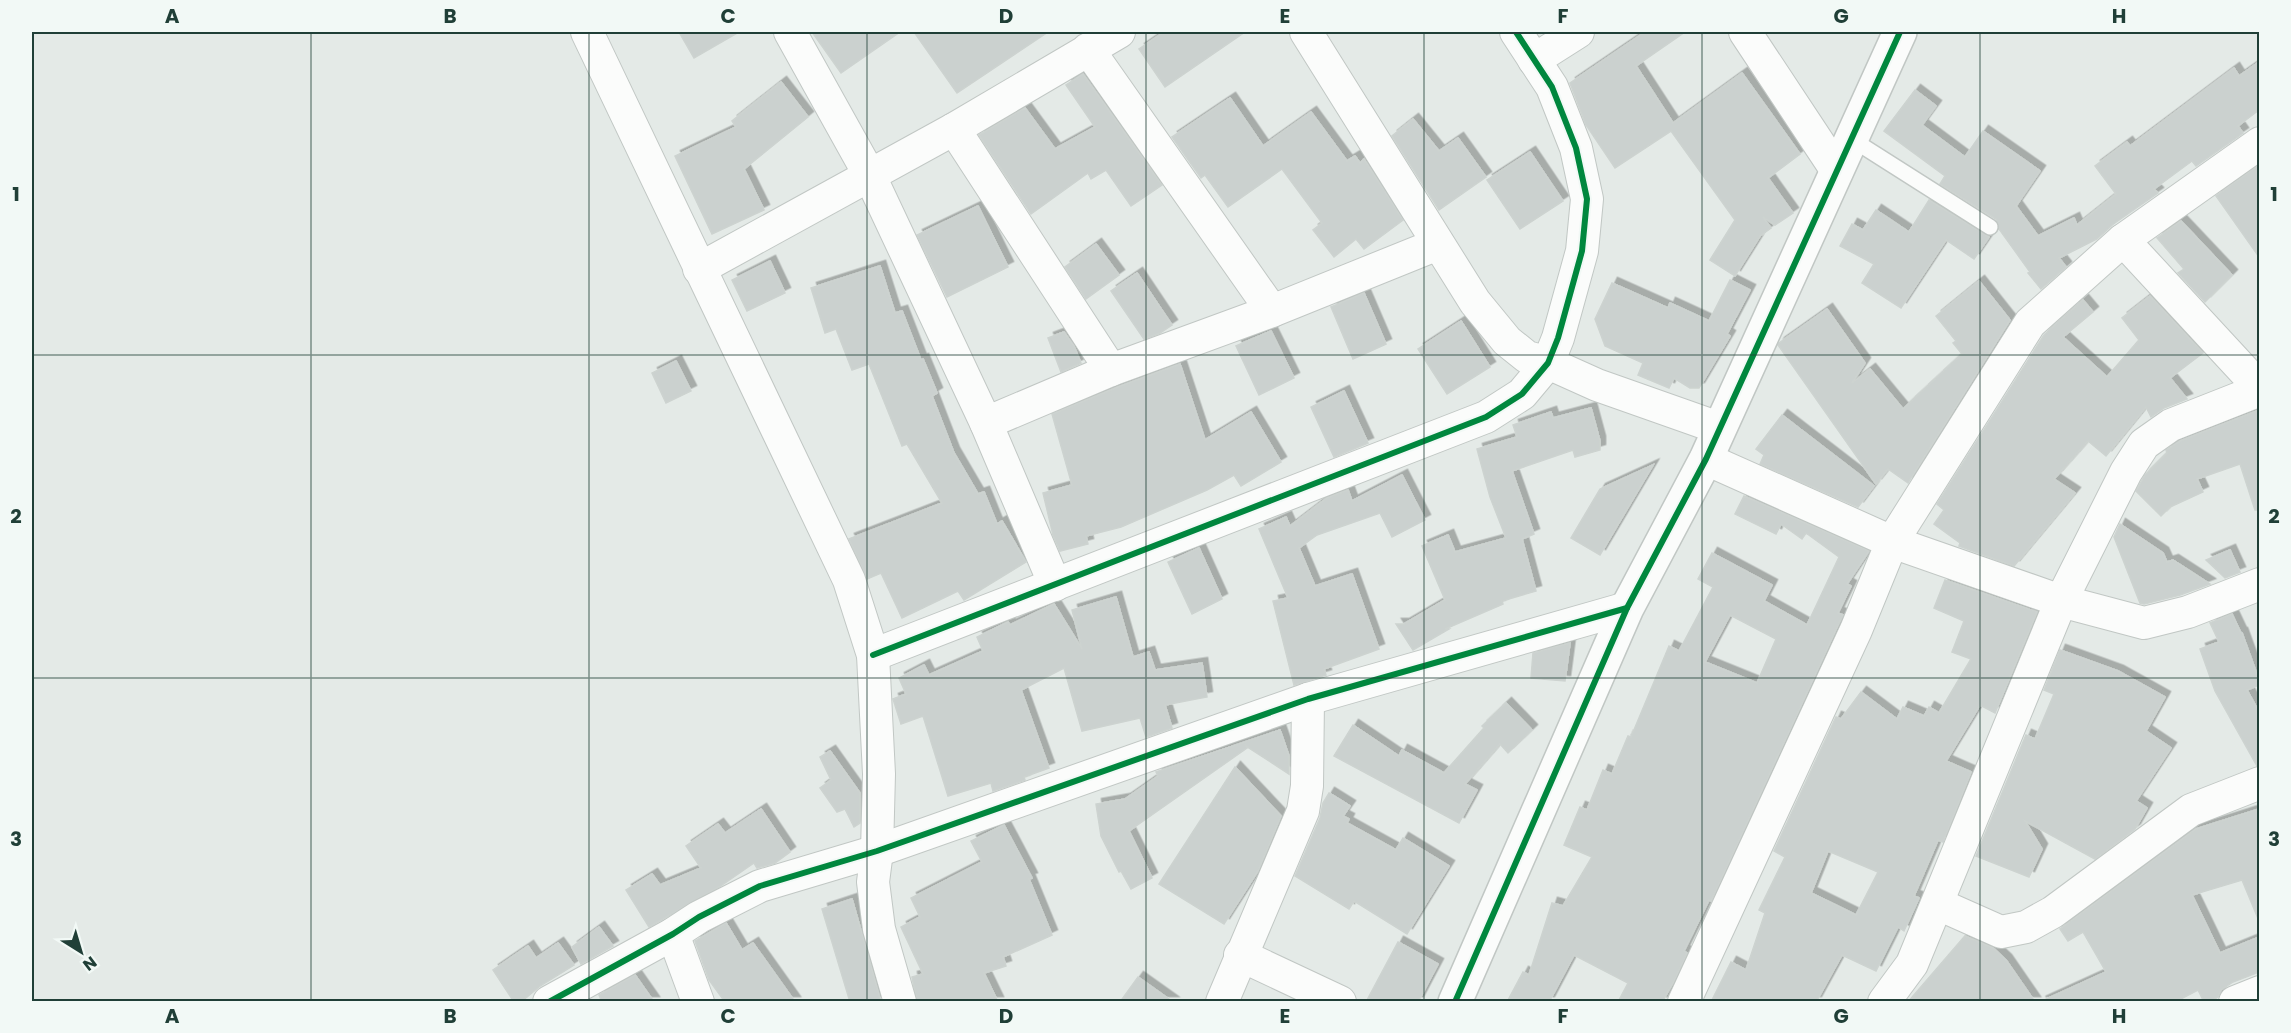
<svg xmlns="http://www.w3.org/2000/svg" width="2291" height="1033" viewBox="0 0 2291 1033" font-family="Poppins,sans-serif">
<defs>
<filter id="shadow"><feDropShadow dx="5.5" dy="-5.5" stdDeviation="0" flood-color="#0004"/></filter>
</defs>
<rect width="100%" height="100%" fill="#e4eae7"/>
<g fill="#cbd1cf" stroke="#cdd3d0" stroke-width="1.5" fill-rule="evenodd" filter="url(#shadow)">
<polygon points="679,32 739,32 694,58"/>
<polygon points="812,32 900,32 841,73"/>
<polygon points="914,32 1048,32 957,93"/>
<polygon points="1164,32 1245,32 1165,87 1139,49"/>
<polygon points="1645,32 1685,32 1636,66 1673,123 1742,73 1800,154 1768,178 1793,213 1775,225 1763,217 1771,228 1760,236 1735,276 1710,260 1735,220 1671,131 1615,168 1586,125 1570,83"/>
<polygon points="2259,62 2259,110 2238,126 2243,133 2196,166 2192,161 2154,189 2158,193 2112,225 2097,239 2059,258 2066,267 2041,289 2028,273 2030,272 1999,229 1996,219 1940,184 1945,176 1884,131 1915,90 1936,106 1922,125 1965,157 1983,131 2040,171 2016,206 2038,236 2074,218 2077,225 2116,194 2095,166 2127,142 2130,146 2234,68 2239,76"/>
<polygon points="1083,74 1162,185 1131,206 1106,170 1091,179 1088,173 1031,214 979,135 1025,108 1055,149 1095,127 1066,85"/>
<polygon points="781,82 808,117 744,169 764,210 712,234 675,156 736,127 732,121"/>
<polygon points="1230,98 1263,146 1311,112 1347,161 1355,156 1360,163 1364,159 1403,220 1364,249 1356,239 1334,257 1313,230 1322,223 1282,169 1228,207 1205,175 1201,178 1172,137"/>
<polygon points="1413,119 1439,151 1458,138 1486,177 1439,210 1392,136"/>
<polygon points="1530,152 1563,201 1520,229 1487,180"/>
<polygon points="2259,165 2259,257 2216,196"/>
<polygon points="1929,200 1989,237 1974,259 1946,240 1901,308 1862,283 1874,264 1840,246 1852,224 1863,230 1876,210 1909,232"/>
<polygon points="978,206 1008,267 947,297 917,235"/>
<polygon points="2181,221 2232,275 2205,302 2178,273 2184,269 2157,238"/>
<polygon points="1096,244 1119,275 1086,299 1065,267"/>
<polygon points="770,261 785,293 747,311 732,280"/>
<polygon points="880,266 895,313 902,311 921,360 923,359 937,393 932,396 954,453 978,494 984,492 997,524 1002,521 1026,562 964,600 958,591 902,618 881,573 867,579 849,539 942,503 907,444 902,446 869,364 852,370 836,329 825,333 811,288"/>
<polygon points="1137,273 1172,325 1160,333 1144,339 1111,291"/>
<polygon points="1730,280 1750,290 1727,334 1730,336 1699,388 1690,388 1674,378 1669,388 1638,375 1643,363 1605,346 1595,319 1612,283 1668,308 1670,303 1709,321"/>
<polygon points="1979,281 2010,320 1908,483 1888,469 1876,484 1778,345 1779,343 1827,309 1865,363 1852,383 1870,369 1903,409 1962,354 1953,343 1956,341 1936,316"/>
<polygon points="1364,293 1386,344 1353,359 1331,307"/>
<polygon points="2150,296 2203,353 2170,378 2187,399 2164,408 2151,417 2146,407 2106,456 2088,441 2054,479 2075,493 2014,566 1959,546 1960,543 1934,524 1944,510 1937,504 2044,335 2083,300 2093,312 2063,337 2107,377 2139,340 2122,318"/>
<polygon points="1461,321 1490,367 1447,394 1418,349"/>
<polygon points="1271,331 1294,378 1259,395 1236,346"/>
<polygon points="1064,332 1074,346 1081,363 1061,372 1048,338"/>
<polygon points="676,361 691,391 666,403 652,373"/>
<polygon points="1180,364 1205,440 1251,412 1281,462 1241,486 1234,475 1207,490 1121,527 1086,536 1088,544 1060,551 1053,535 1043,493 1072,485 1052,414 1118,387"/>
<polygon points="1344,391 1368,443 1334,457 1311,407"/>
<polygon points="1591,408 1600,441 1600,450 1575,457 1573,450 1512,471 1534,534 1522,539 1536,591 1502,601 1503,604 1445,629 1449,629 1413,650 1396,624 1404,624 1445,600 1422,546 1448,535 1455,552 1506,538 1490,497 1477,449 1517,437 1513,425 1551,412 1553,418"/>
<polygon points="2259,410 2259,510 2255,510 2240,464 2197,479 2203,492 2170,507 2161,516 2136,491 2145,475 2167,453 2166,450 2180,441"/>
<polygon points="1782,415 1874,486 1858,507 1760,464 1764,455 1756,449"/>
<polygon points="1653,465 1600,555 1571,538 1600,489"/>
<polygon points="1402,475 1425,520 1392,537 1380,513 1317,535 1299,548 1315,586 1352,574 1379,649 1324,669 1326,675 1294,685 1273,601 1288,598 1259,529 1286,517 1290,526 1327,498 1348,490 1352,501"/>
<path d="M1744 496 1869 551 1847 584 1851 586 1838 613 1843 615 1839 623 1711 901 1709 900 1684 951 1687 953 1673 983 1662 1002H1618L1628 983 1574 955 1549 1002H1507L1523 972 1529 975 1552 903 1563 906 1592 857 1564 845 1580 807 1587 810 1603 770 1612 774 1628 736 1631 737 1669 646 1679 651 1713 587 1698 579 1712 553 1772 585 1764 601 1807 625 1839 557 1806 533 1802 539 1781 524 1776 534 1735 514ZM1730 615 1776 639 1757 683 1705 662Z"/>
<polygon points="2120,524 2163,553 2167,562 2173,560 2210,584 2180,595 2144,604 2140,603 2114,537"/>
<polygon points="1199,548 1222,599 1192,614 1168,562"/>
<polygon points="2230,550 2240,572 2225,578 2206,560"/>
<path d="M1945 580 2037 612 1995 713 1980 705 1946 761 1971 772 1943 842 1938 840 1914 896 1919 898 1904 931 1898 927 1876 971 1842 955 1816 1002H1711L1731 962 1746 970 1765 913 1759 910 1785 857 1774 851 1836 717 1841 719 1861 692 1897 719 1903 707 1924 716 1929 707 1939 713 1971 659 1952 652 1964 621 1934 608ZM1828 851 1878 872 1856 915 1811 893Z"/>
<polygon points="1116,597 1133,657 1149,652 1155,670 1202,663 1207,697 1165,705 1172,728 1146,737 1140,718 1082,731 1064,668 1021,690 1049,768 1024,777 1025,780 993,791 991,783 948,796 923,716 901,724 893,699 906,694 899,678 924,665 929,675 983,651 977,637 1008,622 1010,625 1054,604 1082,649 1072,610"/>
<polygon points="2232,614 2241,633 2242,633 2259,680 2259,685 2247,690 2259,712 2259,765 2257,766 2215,691 2200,649 2219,642 2210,623"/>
<polygon points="1570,643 1565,681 1531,678 1533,653"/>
<polygon points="2060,650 2118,671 2165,697 2146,731 2171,748 2136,801 2147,808 2135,829 2095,859 2025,821 2042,849 2029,877 1976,856 2026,735 2035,739 2054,694 2044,690"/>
<polygon points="1506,703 1532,730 1508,753 1500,744 1465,784 1477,790 1459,823 1334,756 1353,725 1399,756 1402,750 1444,773 1484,728 1482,726"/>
<polygon points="1280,730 1289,756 1289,774 1246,746 1247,748 1129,831 1152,878 1131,889 1121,871 1119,872 1101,836 1096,804 1125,799 1158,776 1156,772"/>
<polygon points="830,751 860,793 860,823 854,827 845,809 837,812 820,788 831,780 820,757"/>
<polygon points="1235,767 1281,816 1258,871 1224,924 1159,884"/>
<polygon points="1329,793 1350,806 1343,816 1349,819 1347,823 1396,850 1403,838 1449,866 1407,934 1354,901 1349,909 1295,876 1320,818 1323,803"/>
<polygon points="761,809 790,852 775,863 757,868 754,863 719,887 649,927 626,890 652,874 660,885 701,868 686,846 718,824 725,833"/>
<polygon points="2259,809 2259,921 2242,880 2192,895 2220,953 2259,937 2259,972 2233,982 2221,990 2218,997 2210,1002 2204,1002 2198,990 2175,1002 2040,1002 2106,972 2083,932 2068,941 2060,929 2196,829"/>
<polygon points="1004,825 1032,878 1029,879 1052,935 1003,957 1006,966 984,973 998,1002 917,1002 912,977 923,974 901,927 920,917 911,898 982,862 971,841"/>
<polygon points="852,899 862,934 881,1002 850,1002 822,909"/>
<polygon points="726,923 742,950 753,943 795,1002 725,1002 709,980 695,941"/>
<polygon points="599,927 613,946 581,964 572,947"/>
<polygon points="1965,936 1993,948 2006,960 2035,1002 1908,1002"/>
<polygon points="1398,942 1438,964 1418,1002 1366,1002"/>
<polygon points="558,943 574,965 540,986 521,1002 514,1002 493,970 528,946 536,958"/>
<polygon points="635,975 654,1002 602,1002 599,995"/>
<polygon points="1138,977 1173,1002 1120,1002"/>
</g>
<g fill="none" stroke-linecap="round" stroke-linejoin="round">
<defs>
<polyline id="service" points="1853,140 1990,227"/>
<g id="minor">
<polyline points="587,32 849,580 873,655 879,774 877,851 873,882 879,929 900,1002"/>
<polyline points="790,32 869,174 986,423 1055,585"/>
<polyline points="1306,32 1475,302 1507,341 1527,357 1548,363 1597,385 1719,428"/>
<polyline points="1745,32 1837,171"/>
<polyline points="1088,49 1272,311"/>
<polyline points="1534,60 1578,32"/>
<polyline points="954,129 1111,370"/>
<polyline points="2123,240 2260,388"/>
<polyline points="699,269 954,129 1119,32"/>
<polyline points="986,423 1111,370 1272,311 1438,244"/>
<polyline points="1706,459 1892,542 2061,601 2144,623 2188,612 2260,584"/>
<polyline points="873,655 1486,417 1522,394 1548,363 1558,338 1582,251 1587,199 1576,148 1552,87 1516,32"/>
<polyline points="1938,904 2001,932 2026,927 2053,912 2191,810 2260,783"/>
<polyline points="673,934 698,1002"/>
<polyline points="1240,955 1340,1002"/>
<polyline points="549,1002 673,934 699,917 760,886 877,851 1308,699 1627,608"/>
<polyline points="1222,1002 1303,811 1307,786 1308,699"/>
<polyline points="1684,1002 1856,630 1892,542 2030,323 2123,240 2260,143"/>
<polyline points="1884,1002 1912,964 2061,601 2126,472 2144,444 2171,425 2260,390"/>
<polyline points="2235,1002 2260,992"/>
</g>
<polyline id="tertiary" points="1455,1002 1627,608 1706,459 1900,32"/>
</defs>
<use href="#service" stroke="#c1c7c4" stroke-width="18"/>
<use href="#minor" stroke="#c1c7c4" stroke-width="34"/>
<use href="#tertiary" stroke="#c1c7c4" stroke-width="36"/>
<use href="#service" stroke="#fbfcfb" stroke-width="15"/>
<use href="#minor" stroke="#fbfcfb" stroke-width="32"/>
<use href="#tertiary" stroke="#fbfcfb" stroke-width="33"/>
<defs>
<g id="cycleway">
<polyline points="873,655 1486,417 1522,394 1548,363 1558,338 1582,251 1587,199 1576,148 1552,87 1516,32"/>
<polyline points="549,1002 673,934 699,917 760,886 877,851 1308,699 1627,608"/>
<polyline points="1455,1002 1627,608 1706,459 1900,32"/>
</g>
</defs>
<use href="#cycleway" stroke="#f2f9f6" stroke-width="10"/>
<use href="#cycleway" stroke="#00873e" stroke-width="6"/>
</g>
<path fill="none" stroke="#203f37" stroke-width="1.5" stroke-opacity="0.55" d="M311 32V1002M589 32V1002M867 32V1002M1146 32V1002M1424 32V1002M1702 32V1002M1980 32V1002M32 355H2260M32 678H2260"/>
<rect width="2291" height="1033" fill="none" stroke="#f2f9f6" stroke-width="66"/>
<g transform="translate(81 952) rotate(143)" stroke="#f2f9f6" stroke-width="4.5" paint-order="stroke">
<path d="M0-4.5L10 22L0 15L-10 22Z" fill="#203f37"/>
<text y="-9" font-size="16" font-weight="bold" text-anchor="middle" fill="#203f37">N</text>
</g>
<rect x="33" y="33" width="2225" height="967" fill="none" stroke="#203f37" stroke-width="2"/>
<g font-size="20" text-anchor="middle" font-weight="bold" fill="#203f37">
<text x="172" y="23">A</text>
<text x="450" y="23">B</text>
<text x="728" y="23">C</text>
<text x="1006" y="23">D</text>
<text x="1285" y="23">E</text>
<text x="1563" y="23">F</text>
<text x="1841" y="23">G</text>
<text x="2119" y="23">H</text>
<text x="16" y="201">1</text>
<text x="2274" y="201">1</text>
<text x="16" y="523">2</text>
<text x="2274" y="523">2</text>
<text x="16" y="846">3</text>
<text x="2274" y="846">3</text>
<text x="172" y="1023">A</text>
<text x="450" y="1023">B</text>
<text x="728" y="1023">C</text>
<text x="1006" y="1023">D</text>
<text x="1285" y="1023">E</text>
<text x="1563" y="1023">F</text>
<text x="1841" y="1023">G</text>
<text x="2119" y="1023">H</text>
</g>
</svg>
